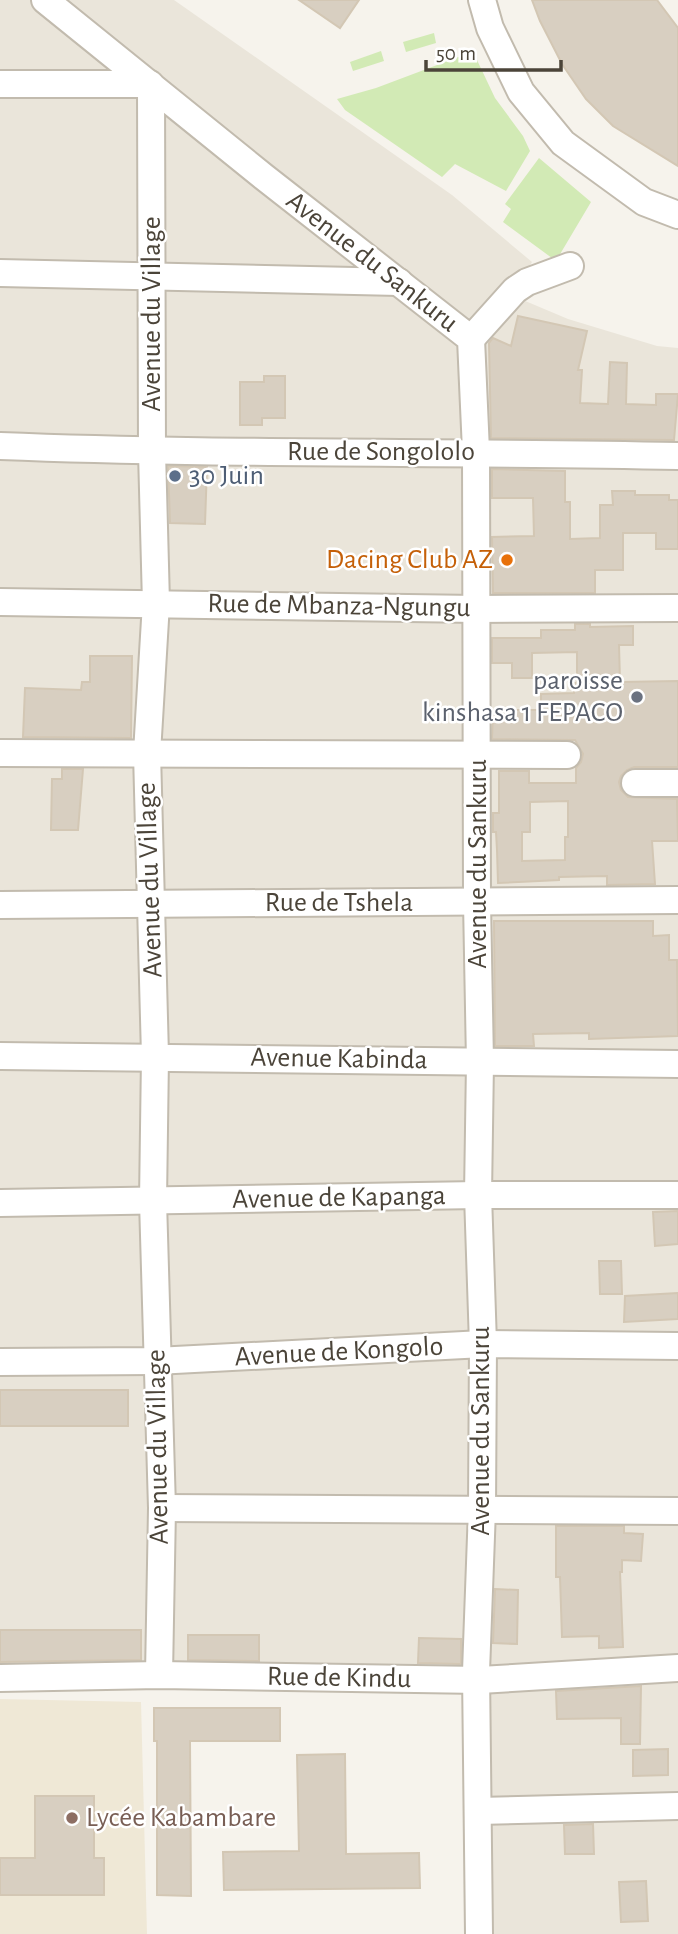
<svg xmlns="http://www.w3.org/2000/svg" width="678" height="1934" viewBox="0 0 678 1934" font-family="'Alegreya Sans',sans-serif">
<rect width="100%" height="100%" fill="#f6f3ec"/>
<g fill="#eae5da">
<polygon points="0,0 174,0 452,195 532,262 511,295 568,319 657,346 678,348 678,1051 0,1046"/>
<polygon points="0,1067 678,1079 678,1934 491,1934 490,1672 0,1672"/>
</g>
<polygon fill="#efe8d6" points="0,1699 141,1702 147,1934 0,1934"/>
<g fill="#d2eab5">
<polygon points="434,33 436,43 406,52 403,42"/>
<polygon points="381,51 384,61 353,71 350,62"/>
<polygon points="461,56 469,56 477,60 495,98 523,136 530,151 506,191 455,164 442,177 345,110 337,99 376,88"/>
<polygon points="539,158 591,202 556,261 503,222 511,209 505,204"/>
</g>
<g fill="#d8cfc1" stroke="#d3c7b4" stroke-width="2" fill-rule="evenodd">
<polygon points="299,0 359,0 340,28"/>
<polygon points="532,0 657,0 678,28 678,166 613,126 586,99 562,64 540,21"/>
<polygon points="518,316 587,331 578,370 582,370 580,403 608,404 610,362 627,363 626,404 656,405 656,394 678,394 674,440 491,438 489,343 493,338 511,346"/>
<polygon points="264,376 285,376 285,418 262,418 262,425 240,425 240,382 264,382"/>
<polygon points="168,466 207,467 205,524 170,523"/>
<polygon points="492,469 565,471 565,502 570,502 570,539 600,538 600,505 613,505 612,491 635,491 635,495 669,495 669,500 678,500 678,549 656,549 656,533 623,533 623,570 595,570 595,593 493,593 492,537 534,536 533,498 492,498"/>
<path d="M575 624H590V627L633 626V645H619L620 682 678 681V767H634L627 770 621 776 619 782 621 790 628 797 677 799 678 841H652L655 884 607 885V876L559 877V880L498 883 497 850 496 832H493V813H499V771H529V783H576V768L581 762 583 754 575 740 492 739 493 710H541V694L574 693V683H577V652L532 653V678H512V663H492V638H541V630H575ZM568 801V837H565V860L522 861V832H530V802Z"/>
<polygon points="90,656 132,656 131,738 23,737 25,688 81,690 82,682 90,682"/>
<polygon points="62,769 83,769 78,830 51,830 52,779 62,779"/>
<polygon points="494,921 653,921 653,936 669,935 669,960 677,960 678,1036 589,1039 589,1033 533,1034 534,1046 495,1046"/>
<polygon points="678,1211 678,1244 655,1246 653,1212"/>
<polygon points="599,1261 621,1261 622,1294 600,1294"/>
<polygon points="678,1293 678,1319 624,1322 625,1296"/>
<rect x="0" y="1390" width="128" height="36"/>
<polygon points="556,1526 624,1526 624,1533 643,1534 641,1561 622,1560 622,1572 620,1572 623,1647 599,1648 599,1636 562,1637 560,1577 556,1577"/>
<polygon points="495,1589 518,1590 517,1644 493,1643"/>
<polygon points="0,1630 141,1630 141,1660 0,1662"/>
<polygon points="188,1635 259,1635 259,1661 188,1660"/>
<polygon points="419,1638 461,1639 461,1664 418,1663"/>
<polygon points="641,1686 640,1744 621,1744 621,1718 557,1719 556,1691"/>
<polygon points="154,1708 280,1708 280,1741 190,1741 191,1896 157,1895 157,1741 154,1741"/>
<polygon points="668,1749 668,1775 633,1776 633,1750"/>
<polygon points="345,1754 346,1854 419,1853 420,1888 224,1890 223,1852 299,1851 297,1755"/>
<polygon points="35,1796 94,1796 94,1858 104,1858 104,1895 0,1895 0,1858 35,1858"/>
<polygon points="593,1824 594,1854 565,1854 564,1825"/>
<polygon points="646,1881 648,1921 621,1922 619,1882"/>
</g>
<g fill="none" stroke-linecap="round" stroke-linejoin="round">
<defs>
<g id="minor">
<polyline points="45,0 264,177 471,339 476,451 477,902 480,1062 478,1195 483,1344 482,1509 476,1672 479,1934"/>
<polyline points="482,0 490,28 521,92 563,143 644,202 678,215"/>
<polyline points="0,84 150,84"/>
<polyline points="151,86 152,452 156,603 147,753 155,1056 153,1201 162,1508 159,1675"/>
<polyline points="0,273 399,282"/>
<polyline points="471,339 515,290 527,282 570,266"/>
<path d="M0 446C226 455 452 451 678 456"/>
<polyline points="0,602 476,609 678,608"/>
<polyline points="0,753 567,755"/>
<polyline points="635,783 678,783"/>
<polyline points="0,905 678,900"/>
<polyline points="0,1056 678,1064"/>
<polyline points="0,1203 478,1195 678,1195"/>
<polyline points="0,1362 156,1361 483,1344 678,1346"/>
<polyline points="162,1508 678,1511"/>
<polyline points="0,1678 159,1675 480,1680 678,1668"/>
<polyline points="478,1811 678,1806"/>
</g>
</defs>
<use href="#minor" stroke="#c2bbae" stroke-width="30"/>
<use href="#minor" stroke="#fff" stroke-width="26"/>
</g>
<circle fill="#5c6f8a" stroke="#fff" stroke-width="2.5" cx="175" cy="476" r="7"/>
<circle fill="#e8710a" stroke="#fff" stroke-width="2.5" cx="507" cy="560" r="7"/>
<circle fill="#6b7280" stroke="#fff" stroke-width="2.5" cx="637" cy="697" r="7"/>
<circle fill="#8d6e63" stroke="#fff" stroke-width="2.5" cx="72" cy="1818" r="7"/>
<g text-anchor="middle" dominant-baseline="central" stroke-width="5" stroke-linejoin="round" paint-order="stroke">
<g font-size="28" fill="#4b4439" stroke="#fff">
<text transform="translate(372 262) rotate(38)">Avenue du Sankuru</text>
<text transform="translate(152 314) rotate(-90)">Avenue du Village</text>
<text x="381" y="452">Rue de Songololo</text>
<text transform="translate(339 606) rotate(1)">Rue de Mbanza-Ngungu</text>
<text transform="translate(478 864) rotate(-90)">Avenue du Sankuru</text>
<text transform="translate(150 880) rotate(-92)">Avenue du Village</text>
<text x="339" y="903">Rue de Tshela</text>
<text transform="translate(339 1059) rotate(1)">Avenue Kabinda</text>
<text transform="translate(339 1198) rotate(-1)">Avenue de Kapanga</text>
<text transform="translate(339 1352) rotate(-3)">Avenue de Kongolo</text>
<text transform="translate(481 1431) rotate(-90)">Avenue du Sankuru</text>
<text transform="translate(158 1447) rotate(-91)">Avenue du Village</text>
<text transform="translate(339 1678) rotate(1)">Rue de Kindu</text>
</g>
<g font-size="28" fill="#4e5e75" stroke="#fff" text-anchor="start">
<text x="189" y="476">30 Juin</text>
</g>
<g font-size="28" fill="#c56008" stroke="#fff" text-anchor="end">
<text x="493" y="560">Dacing Club AZ</text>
</g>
<g font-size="28" fill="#5b616d" stroke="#fff" text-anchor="end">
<text x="623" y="681">paroisse<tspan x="623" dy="32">kinshasa 1 FEPACO</tspan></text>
</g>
<g font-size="28" fill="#785e54" stroke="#fff" text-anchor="start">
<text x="86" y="1818">Lycée Kabambare</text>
</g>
</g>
<path d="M426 60v10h135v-10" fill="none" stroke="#4b4439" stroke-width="3.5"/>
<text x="436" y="60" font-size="21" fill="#4b4439" stroke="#ffffff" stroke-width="5" paint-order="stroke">50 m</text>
</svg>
